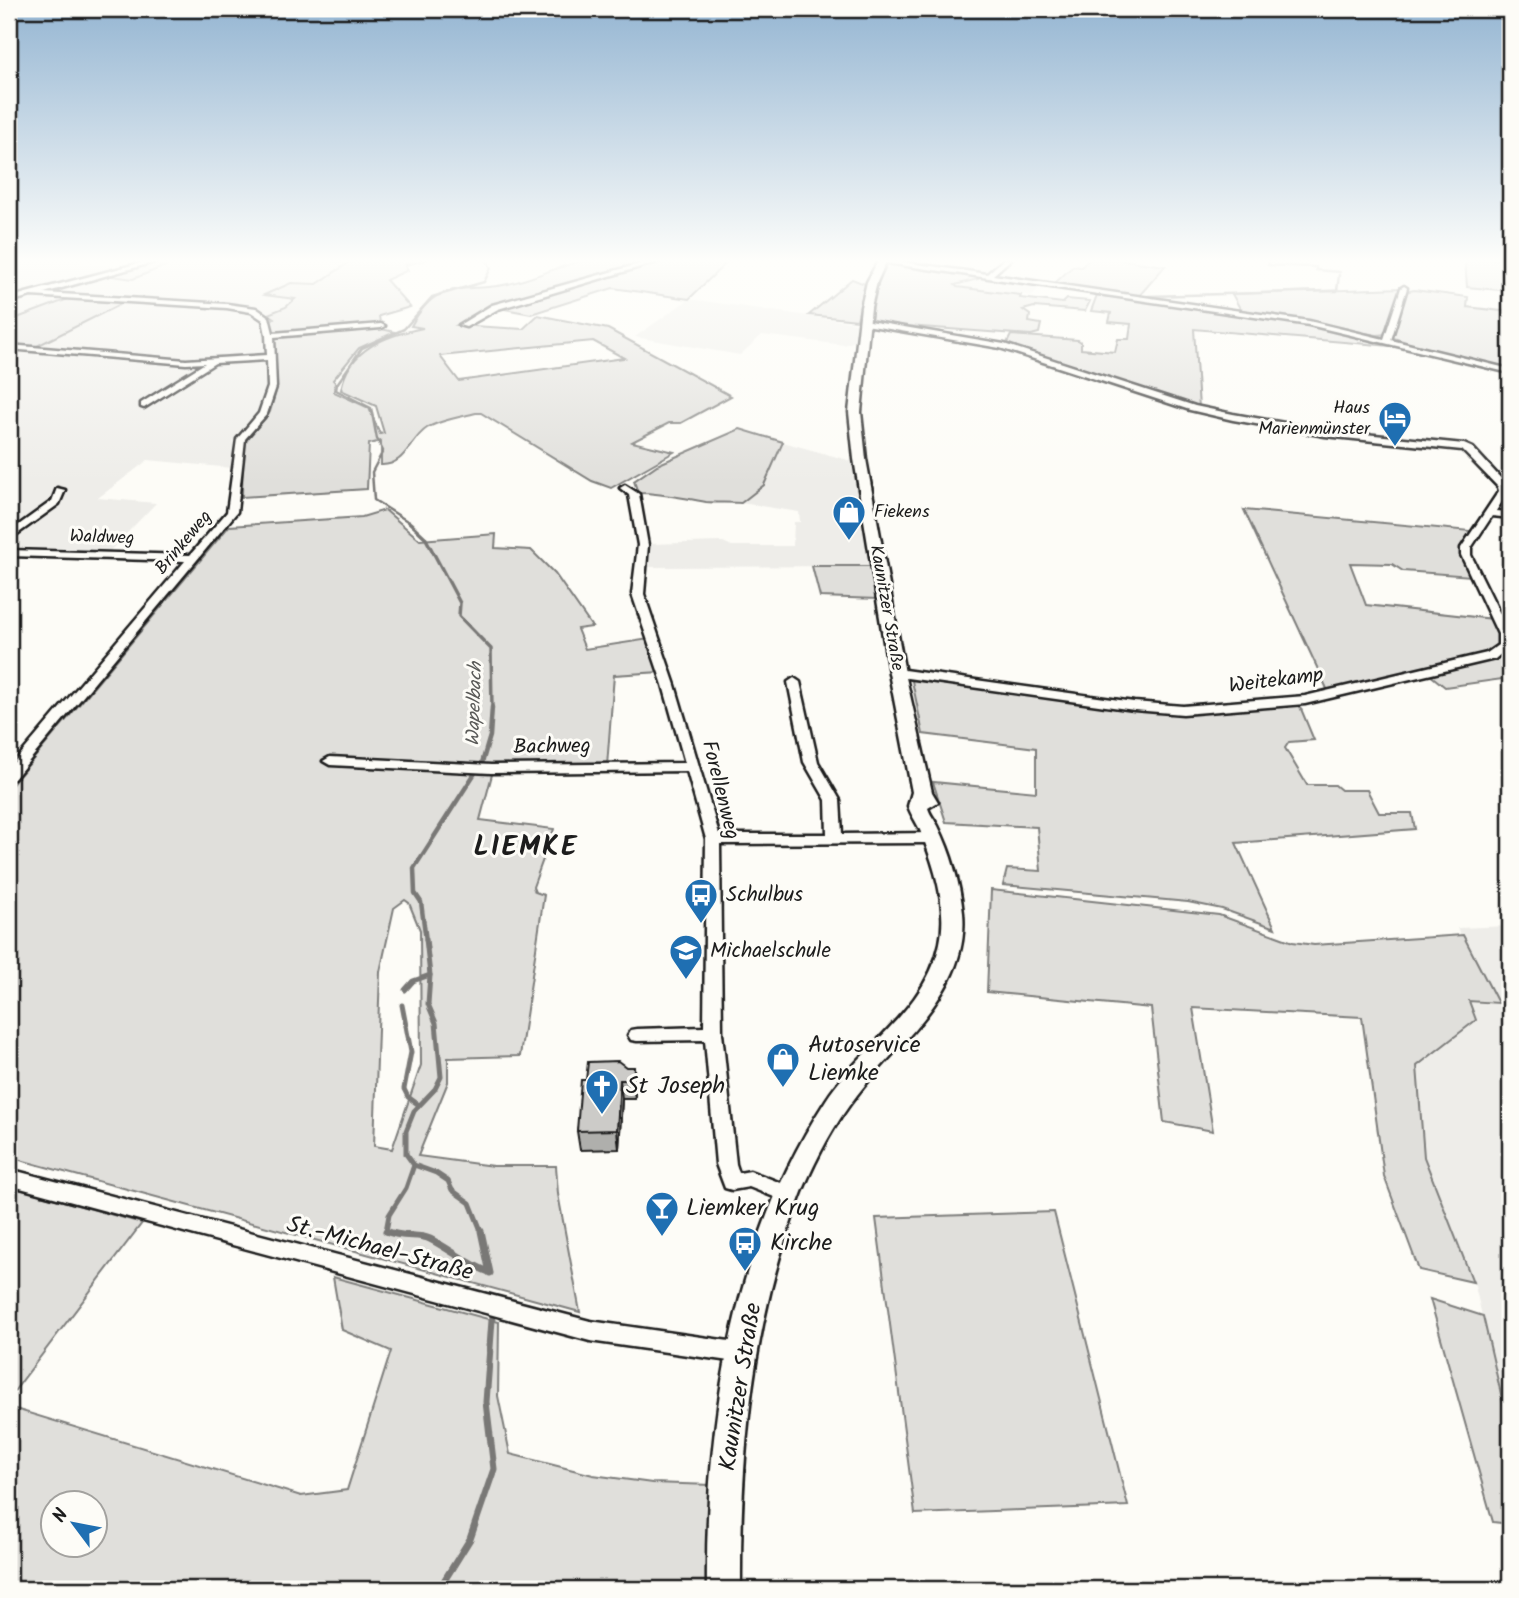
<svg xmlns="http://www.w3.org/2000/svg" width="1519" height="1598" viewBox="0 0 1519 1598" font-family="Kalam,sans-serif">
<rect width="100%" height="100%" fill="#fdfcf7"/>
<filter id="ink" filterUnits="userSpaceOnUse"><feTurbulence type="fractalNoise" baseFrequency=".0143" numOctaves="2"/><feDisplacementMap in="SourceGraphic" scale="14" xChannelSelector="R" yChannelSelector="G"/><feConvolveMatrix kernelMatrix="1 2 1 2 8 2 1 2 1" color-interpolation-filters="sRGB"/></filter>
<g filter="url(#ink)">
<g fill="#eeede9">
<polygon points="9,259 82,259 75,262 119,267 9,298"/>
<polygon points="182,259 296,259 349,262 317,284 291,283 266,295 296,299 286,307 268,314 274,318 270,321 265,390 258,415 233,440 232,468 148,460 98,498 156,503 107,554 9,550 9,345 35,347 68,299 9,321 9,302 105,275 147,273"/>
<polygon points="992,275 1043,283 1032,296 957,287"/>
<polygon points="689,299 858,323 855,341 844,345 762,335 740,355 635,337"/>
<polygon points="783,442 855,462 873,566 646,567 647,544 723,542 732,546 793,546 794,522 800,522 799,512 741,503 764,485"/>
<polygon points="1510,926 1510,1433 1474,1282 1424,1157 1417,1066 1476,1021 1469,1001 1497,1003 1457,928"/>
</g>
<g fill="#e0dfdb" stroke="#7e7e7c" stroke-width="2" fill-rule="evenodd">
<polygon points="170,259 182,259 133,279 105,275"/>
<path d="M322 259H429L405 265 408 270 386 280 410 307 379 316 381 329 395 332 359 348 333 380 335 382 334 392 369 408 380 434 384 433 376 406 341 390C348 348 388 335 423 328L411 326C435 282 455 291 497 286 530 282 562 262 596 259 640 255 686 259 730 259L689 299 613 288 531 314 505 309 502 306 494 307 457 325 523 329 538 315 608 329 731 396 681 423H669L632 442 674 452 611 488 592 481 481 413H476C461 417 440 420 427 428 410 439 405 466 381 465V441L369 444 367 489 242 497 243 444 270 412 277 388 270 321 274 318 268 314 286 307 295 299 264 295 291 283 317 284 348 263ZM593 341 624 358 459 381 440 356Z"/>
<polygon points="1090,259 1116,259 1165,266 1139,296 1055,283 1073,266 1081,267"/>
<polygon points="1465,259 1510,259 1510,291 1467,287"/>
<polygon points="888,262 977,274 978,279 955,285 957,287 1021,295 1020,298 1063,303 1067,299 1090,301 1085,311 1034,307 1023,310 1030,315 1029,322 1041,324 1039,333 1031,335 908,326 904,329 870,322 878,283"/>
<polygon points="852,279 865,284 857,320 809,315"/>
<polygon points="1401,288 1386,334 1377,335 1242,312 1232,294"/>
<polygon points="1414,290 1468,297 1467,307 1510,312 1510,370 1433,351 1391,337 1405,292"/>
<polygon points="1111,294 1308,325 1390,342 1390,346 1194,329 1199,408 1006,345 1011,335 1078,340 1081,342 1081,349 1115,352 1118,339 1129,339 1131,324 1109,322 1111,313 1091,311 1097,295 1108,297"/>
<polygon points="68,299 123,303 35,347 9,345 9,321"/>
<path d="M740 429 783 442 764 485 741 503C729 502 717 503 706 502 681 498 665 493 638 493L634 481 657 465Z"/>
<path d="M385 510 420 540 496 534 495 548 531 550 555 574 592 627 577 629 585 649 649 639 660 672 614 675 607 766 494 767 480 820 554 829 533 887 535 892 544 895 520 1056 448 1058V1082L418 1156 493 1166H556L558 1194 580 1312 9 1157V788L229 526 362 517ZM405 900 409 903 420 930 421 1065 392 1149 374 1146 380 972 394 908Z"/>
<polygon points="1244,510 1471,531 1461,555 1471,576 1403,571 1392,564 1350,563 1366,605 1493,619 1498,634 1497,644 1483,653 1328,691"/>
<polygon points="812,566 873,566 878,599 820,597"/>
<polygon points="1510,648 1510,678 1445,687 1429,674 1494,658"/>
<polygon points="911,676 1132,708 1299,704 1314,740 1289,742 1285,748 1307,785 1335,785 1341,790 1367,790 1379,813 1412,813 1415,829 1236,843 1275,928 1222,909 1188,902 1003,885 1007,869 1041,871 1037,827 946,822 933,782 1036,792 1036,748 923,734"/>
<polygon points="991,890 1219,915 1293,942 1314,945 1463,935 1498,1003 1469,1001 1476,1020 1417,1066 1424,1157 1473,1282 1419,1270 1384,1176 1362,1017 1193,1008 1213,1131 1164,1122 1151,1008 987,992"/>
<polygon points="9,1186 142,1223 9,1398"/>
<polygon points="1054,1212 1128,1506 915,1514 876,1218"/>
<path d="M333 1277 499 1322 498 1396 510 1454 593 1475 652 1483 712 1485 711 1589H9V1407L301 1496 347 1490 391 1351 342 1330ZM52 1504H94V1546H52Z"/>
<polygon points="1430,1299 1483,1316 1510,1433 1510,1524 1493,1522"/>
</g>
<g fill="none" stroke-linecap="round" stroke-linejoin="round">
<g stroke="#797876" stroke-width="2.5">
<polyline points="1271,259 1268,265 1316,267 1316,270 1340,272"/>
<polyline points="1148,296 1337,291 1339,275"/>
<polyline points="412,524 374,500 372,472 383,451 377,439 371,408 336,390 337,384 362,348 404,329 432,297 484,282 491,268 486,259"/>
</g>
<polyline stroke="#797876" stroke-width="3.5" points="409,522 425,537 460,603 459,616 491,649 492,709"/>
<g stroke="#797876" stroke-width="4.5">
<polyline points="482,763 490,736 492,707"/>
<polyline points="426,941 421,902 415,893 414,868 475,773"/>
</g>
<g stroke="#797876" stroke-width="5">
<polyline points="426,939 430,975 428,1004 436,1023 441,1077 435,1089 414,1111 406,1131 406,1154 414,1165 436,1173 448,1181 452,1190 470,1203 482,1233"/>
<polyline points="405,990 413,981 430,975"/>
<polyline points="402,1005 411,1052 404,1089 408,1097 419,1105"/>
<polyline points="390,1233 386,1231 389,1215 406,1188 414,1165"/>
</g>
<g stroke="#797876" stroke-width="7">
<path d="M386 1231C403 1239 418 1233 430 1239 450 1249 467 1264 489 1272"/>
<polyline points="481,1231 490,1273"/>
<polyline points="439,1589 470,1539 494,1469 486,1402 492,1320"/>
</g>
<defs>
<g id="street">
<polygon points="155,259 165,259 44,293 227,304 256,308 269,317 273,333 381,324 385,326 381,328 274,337 276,387 267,414 245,439 237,512 14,779 9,780 9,768 185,561 9,556 9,550 190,555 227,512 237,439 259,413 268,387 267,360 215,363 144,408 141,407 141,403 205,363 186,364 9,349 9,345 186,360 267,355 266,335 263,320 251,312 227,308 31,296 9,302 9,298 26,293"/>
<polygon points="657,259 667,259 498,309 466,327 459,325 492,305"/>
<polygon points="882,259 987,274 1004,259 1011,259 993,275 1309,321 1384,339 1401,288 1404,286 1407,288 1391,340 1510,369 1510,373 1309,325 880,262"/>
<polygon points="863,320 1004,344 1195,406 1233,414 1325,430 1464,444 1473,448 1506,484 1509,491 1496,511 1510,512 1510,518 1492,516 1471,548 1471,555 1510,634 1510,646 1495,659 1305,704 1183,714 1134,710 893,676 891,673 893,670 897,669 1134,702 1183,706 1305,696 1487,653 1498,645 1498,634 1461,555 1461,548 1499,491 1498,487 1462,450 1325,436 1233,420 1190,410 1000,348 860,324 860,320"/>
<polygon points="625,485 639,494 648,545 644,594 675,685 719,834 827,834 826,800 804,762 788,682 794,678 800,682 818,762 840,800 842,834 934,833 941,838 934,843 720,844 722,1033 736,1164 739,1173 750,1171 794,1188 797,1194 794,1200 787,1202 749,1187 732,1190 725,1188 716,1164 705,1040 637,1041 631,1040 628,1035 631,1030 637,1029 704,1027 706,839 687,771 491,773 330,765 323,761 330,757 491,765 685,763 663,685 632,594 638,545 629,495 620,488"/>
<polygon points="57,488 65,490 59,504 9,540 9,532 52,501"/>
<polygon points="9,1169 590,1321 743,1343 751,1346 754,1353 751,1360 743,1363 590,1341 9,1185"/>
</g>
<path id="secondary" d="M879 259H887L877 282 871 307 861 412 866 459 905 673 932 792 938 802 928 808C930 815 935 820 938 826 951 852 960 884 963 913 970 990 899 1041 857 1095 834 1124 816 1159 802 1192 752 1318 740 1455 741 1589H707C705 1422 733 1243 826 1100 861 1046 926 1010 940 943 948 906 934 864 920 830 916 821 911 815 908 806L912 792 889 673 854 459 849 412 861 307 867 282Z"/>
</defs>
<use href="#street" stroke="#1c1c1c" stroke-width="5"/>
<use href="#secondary" stroke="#1c1c1c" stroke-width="5"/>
<use href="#street" fill="#fdfcf7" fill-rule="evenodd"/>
<use href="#secondary" fill="#fdfcf7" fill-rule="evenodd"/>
</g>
<polygon fill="#afafac" stroke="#1c1c1c" stroke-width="2" points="626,1067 634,1067 635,1086 635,1099 622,1099 619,1149 580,1150 577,1131 586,1080"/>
<g fill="#8f8e8c" stroke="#1c1c1c" stroke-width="2">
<polygon points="634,1067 635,1086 635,1099 633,1080"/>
<polygon points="620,1080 622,1099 619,1149 617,1130"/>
</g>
<polygon fill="#cccbc8" stroke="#1c1c1c" stroke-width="2" points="618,1061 626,1067 634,1067 633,1080 620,1080 617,1130 577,1131 581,1080 586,1080 588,1062"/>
</g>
<linearGradient id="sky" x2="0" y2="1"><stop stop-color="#94b5d2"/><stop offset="0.54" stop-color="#fefefb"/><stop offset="1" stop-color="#fefefb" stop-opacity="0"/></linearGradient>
<rect width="1519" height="483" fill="url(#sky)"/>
<defs>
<symbol id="hotel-pin" viewBox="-11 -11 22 30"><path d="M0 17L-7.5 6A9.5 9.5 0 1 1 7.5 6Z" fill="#1f6fb2" stroke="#fdfcf7"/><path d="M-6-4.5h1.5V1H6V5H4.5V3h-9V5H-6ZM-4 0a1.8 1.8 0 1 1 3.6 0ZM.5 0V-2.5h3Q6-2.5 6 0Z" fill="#fff"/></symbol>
<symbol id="shop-pin" viewBox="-11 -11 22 30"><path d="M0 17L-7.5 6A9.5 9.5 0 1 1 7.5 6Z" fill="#1f6fb2" stroke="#fdfcf7"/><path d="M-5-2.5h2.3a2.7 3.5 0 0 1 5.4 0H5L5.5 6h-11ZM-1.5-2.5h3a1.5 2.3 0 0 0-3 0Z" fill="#fff"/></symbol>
<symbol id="bus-pin" viewBox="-11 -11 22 30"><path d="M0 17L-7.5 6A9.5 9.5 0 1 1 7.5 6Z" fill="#1f6fb2" stroke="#fdfcf7"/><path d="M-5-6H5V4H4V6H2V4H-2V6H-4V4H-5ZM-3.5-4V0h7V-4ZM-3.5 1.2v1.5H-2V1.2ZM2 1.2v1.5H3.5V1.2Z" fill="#fff"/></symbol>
<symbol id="school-pin" viewBox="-11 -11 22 30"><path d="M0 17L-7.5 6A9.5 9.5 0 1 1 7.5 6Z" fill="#1f6fb2" stroke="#fdfcf7"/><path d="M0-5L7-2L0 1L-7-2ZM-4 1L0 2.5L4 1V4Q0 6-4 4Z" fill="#fff"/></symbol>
<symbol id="church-pin" viewBox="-11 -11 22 30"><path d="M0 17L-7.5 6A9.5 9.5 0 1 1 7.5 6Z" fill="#1f6fb2" stroke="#fdfcf7"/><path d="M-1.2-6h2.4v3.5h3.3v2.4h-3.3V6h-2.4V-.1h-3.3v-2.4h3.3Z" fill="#fff"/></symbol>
<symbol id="bar-pin" viewBox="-11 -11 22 30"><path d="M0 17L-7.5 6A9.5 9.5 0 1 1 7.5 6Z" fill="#1f6fb2" stroke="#fdfcf7"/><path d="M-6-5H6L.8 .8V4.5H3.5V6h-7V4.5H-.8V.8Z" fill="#fff"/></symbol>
</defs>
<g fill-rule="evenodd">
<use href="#hotel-pin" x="1376" y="399" width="38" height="52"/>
<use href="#shop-pin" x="830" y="493" width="38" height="52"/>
<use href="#bus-pin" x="682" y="876" width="38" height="52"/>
<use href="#school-pin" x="667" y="932" width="38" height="52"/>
<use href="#shop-pin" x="764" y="1040" width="38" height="52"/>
<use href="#church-pin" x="583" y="1067" width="38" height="52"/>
<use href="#bar-pin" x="643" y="1189" width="38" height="52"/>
<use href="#bus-pin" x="726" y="1224" width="38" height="52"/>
</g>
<g text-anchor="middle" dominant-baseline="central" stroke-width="6" stroke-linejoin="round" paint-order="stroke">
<g font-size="18" fill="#1c1c1c" stroke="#fdfcf7" text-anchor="end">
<text x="1370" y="408">Haus<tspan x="1370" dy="21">Marienmünster</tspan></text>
<text x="874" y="512" text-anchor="start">Fiekens</text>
</g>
<g font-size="18" fill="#1c1c1c" stroke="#fdfcf7">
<text transform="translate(102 538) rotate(2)">Waldweg</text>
<text transform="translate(184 543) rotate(-50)">Brinkeweg</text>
<text transform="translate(886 608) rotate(80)">Kaunitzer Straße</text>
</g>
<g font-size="19" font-style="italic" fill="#5a5a58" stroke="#fdfcf7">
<text transform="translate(475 704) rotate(-88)">Wapelbach</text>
</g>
<g font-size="21" fill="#1c1c1c" stroke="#fdfcf7">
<text transform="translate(1276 681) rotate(-7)">Weitekamp</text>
<text transform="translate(552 747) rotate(-1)">Bachweg</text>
<text transform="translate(720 790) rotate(76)">Forellenweg</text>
</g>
<g font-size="21" fill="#1c1c1c" stroke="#fdfcf7" text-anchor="start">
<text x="726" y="895">Schulbus</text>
<text x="710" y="951">Michaelschule</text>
</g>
<g font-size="24" fill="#1c1c1c" stroke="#fdfcf7" text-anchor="start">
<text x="808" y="1045">Autoservice<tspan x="808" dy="28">Liemke</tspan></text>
<text x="626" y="1086">St Joseph</text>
<text x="686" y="1208">Liemker Krug</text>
<text x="770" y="1243">Kirche</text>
</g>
<g font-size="24" fill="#1c1c1c" stroke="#fdfcf7">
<text transform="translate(380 1249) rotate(15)">St.-Michael-Straße</text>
<text transform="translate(741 1387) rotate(-81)">Kaunitzer Straße</text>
</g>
<g font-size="28" font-weight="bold" letter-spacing="2" fill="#1c1c1c" stroke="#fdfcf7">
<text x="526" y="847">LIEMKE</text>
</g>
</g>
<rect width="1519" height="1598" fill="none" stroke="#fdfcf7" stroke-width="35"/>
<rect x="18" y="18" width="1484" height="1563" fill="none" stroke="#1c1c1c" stroke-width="2.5" filter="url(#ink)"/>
<g transform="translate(74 1524) rotate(302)"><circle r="33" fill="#fdfcf7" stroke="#a3a29f" stroke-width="2"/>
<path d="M0-5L12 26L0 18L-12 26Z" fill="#1f6fb2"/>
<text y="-10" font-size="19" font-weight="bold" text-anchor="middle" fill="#1c1c1c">N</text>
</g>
</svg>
